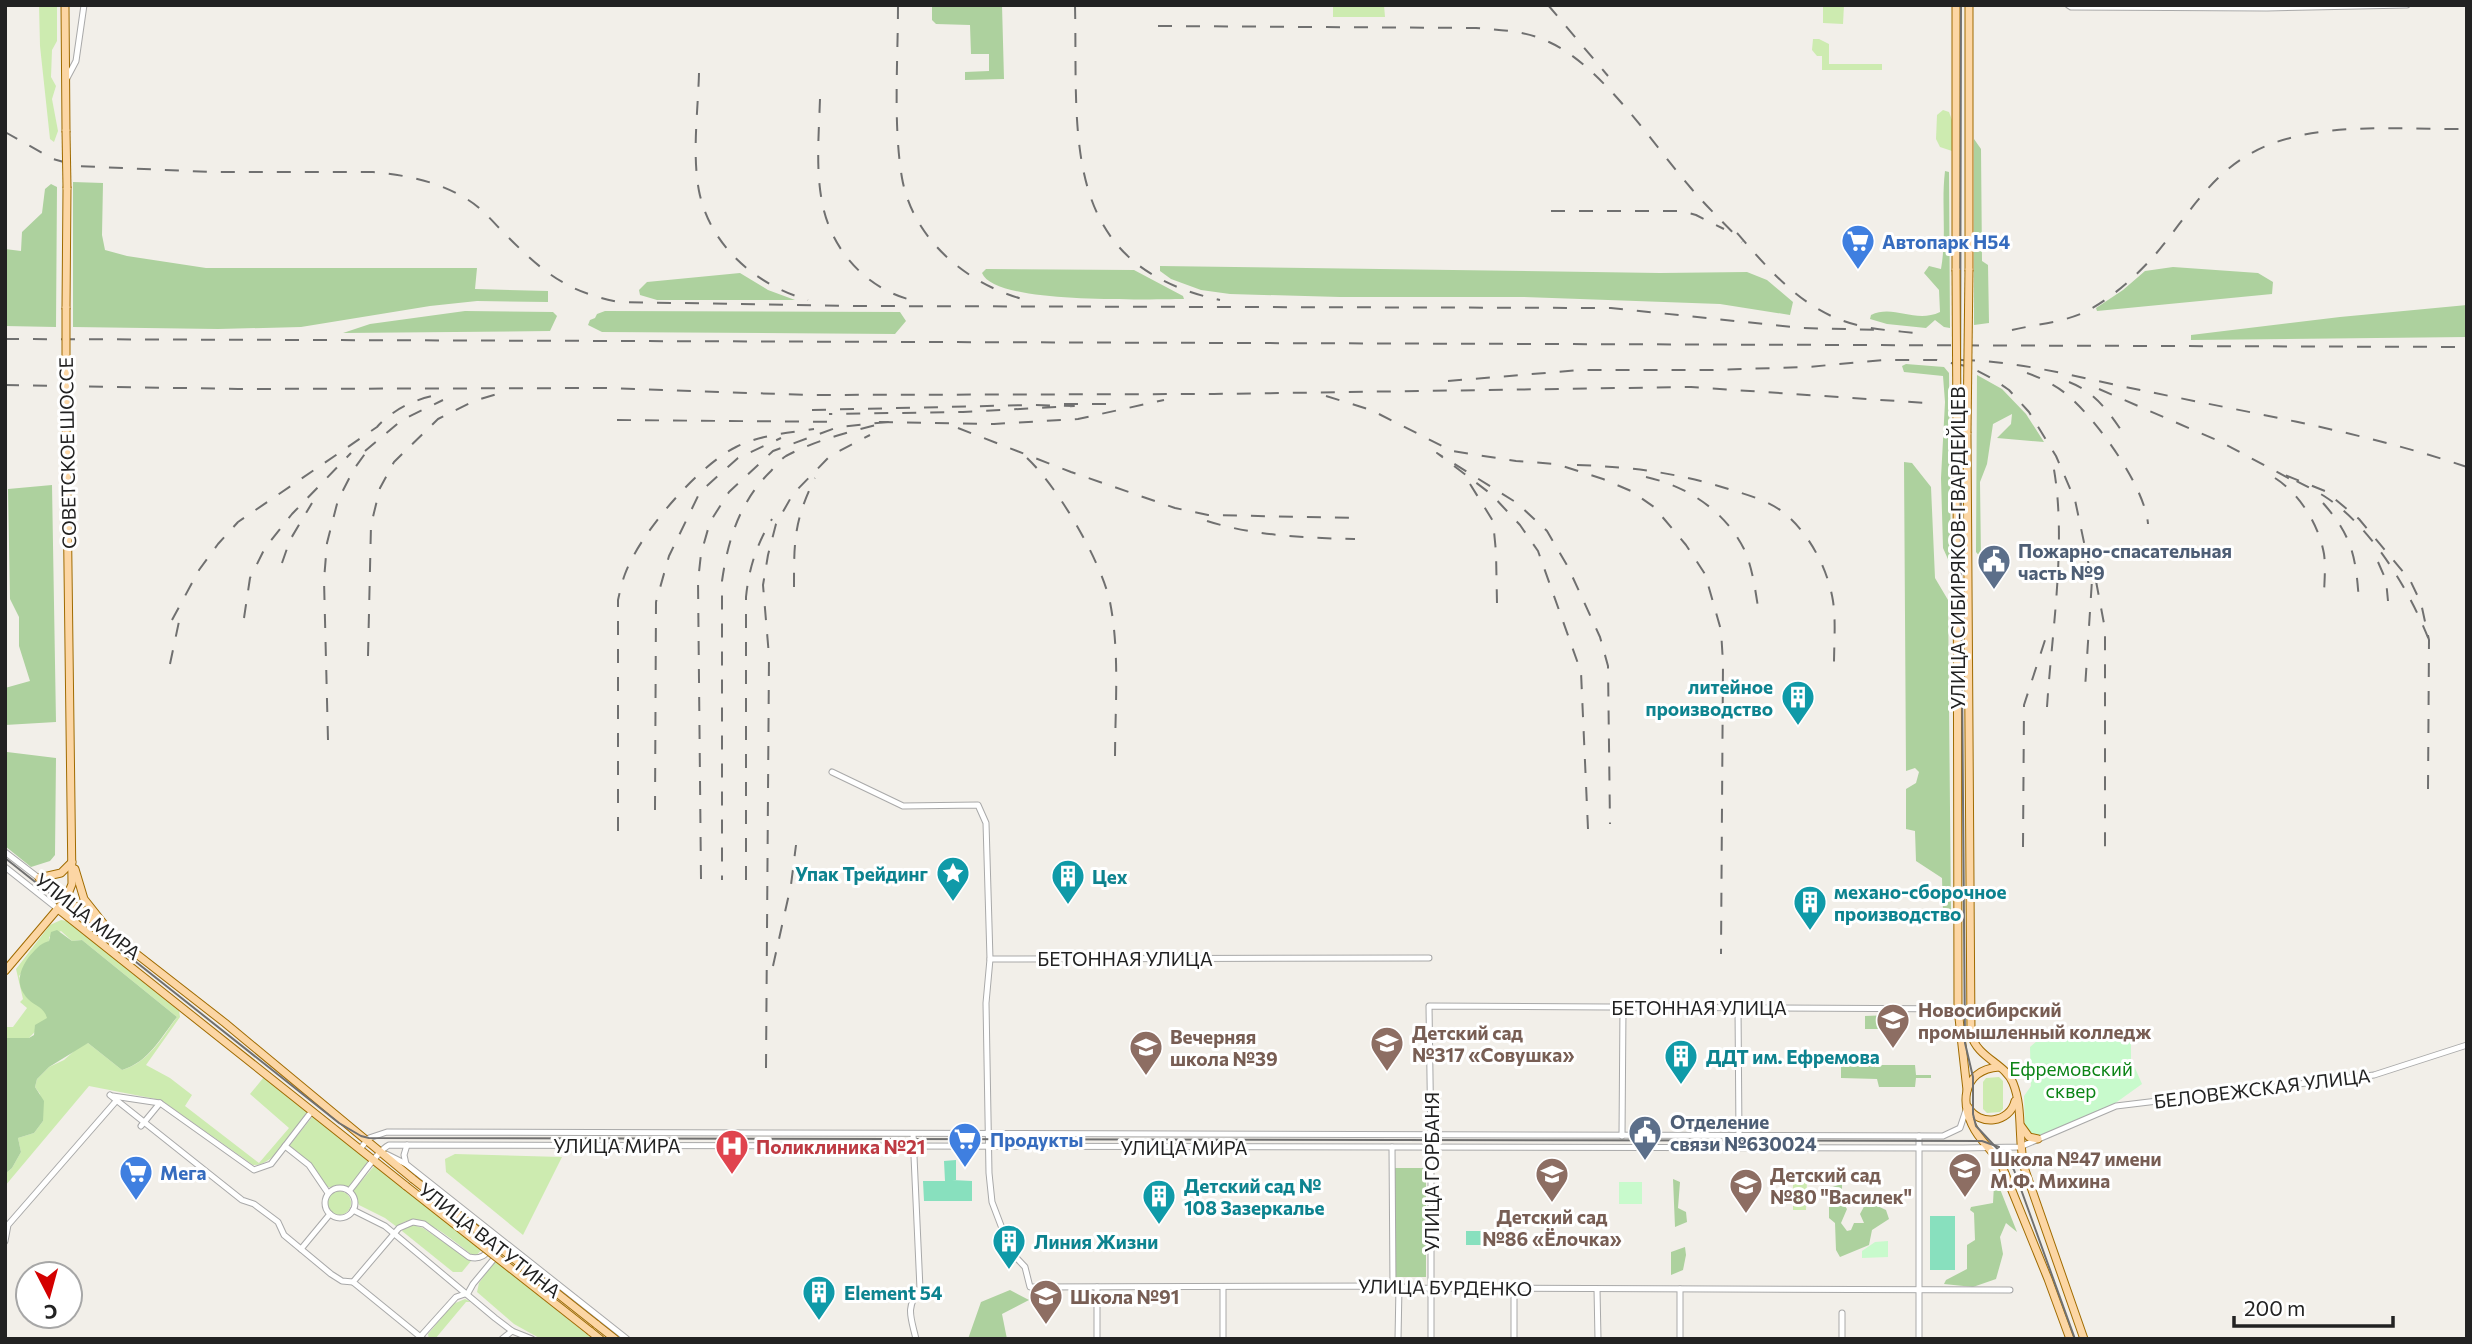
<svg xmlns="http://www.w3.org/2000/svg" width="2472" height="1344" viewBox="0 0 2472 1344" font-family="Commissioner,sans-serif">
<rect width="100%" height="100%" fill="#f2efe9"/>
<g fill="#cdebb0">
<polygon points="39,5 57,5 57,41 52,50 51,77 56,86 52,99 58,131 54,142 50,139 40,46"/>
<polygon points="1333,5 1384,5 1385,17 1333,17"/>
<polygon points="1823,5 1844,5 1843,24 1823,23"/>
<polygon points="1813,39 1819,39 1829,44 1829,64 1882,64 1882,70 1822,70 1822,56 1817,56 1812,50"/>
<polygon points="1943,110 1949,112 1952,120 1952,151 1940,147 1936,139 1937,115"/>
<path d="M61 920 67 921 179 1011 180 1017 146 1065 170 1078 192 1095 185 1106 259 1163 289 1128 250 1094 264 1077 308 1112C296 1128 274 1167 253 1165L161 1100 89 1086 5 1186V1174L12 1168 21 1152 18 1138 34 1133 43 1121 40 1094 35 1087 37 1079 49 1067 64 1060 82 1044 88 1043 122 1070C148 1063 162 1038 177 1017L82 940 72 941 61 931 49 937V941L19 976 25 995 46 1012 48 1018 29 1038H5V1027H13L27 1008 20 1002 23 999 16 969 50 925Z"/>
<polygon points="1999,1077 2003,1081 2003,1109 2000,1112 1987,1113 1983,1109 1983,1082 1986,1078"/>
<polygon points="313,1116 370,1161 349,1188 326,1187 311,1163 289,1146"/>
<polygon points="455,1154 562,1157 523,1235 446,1172 445,1159"/>
<path d="M375 1165 482 1249 475 1257C456 1244 418 1205 397 1227L385 1218 359 1205 353 1191Z"/>
<polygon points="1793,1179 1807,1179 1806,1210 1793,1210"/>
<circle cx="339" cy="1203" r="12"/>
<polygon points="413,1225 423,1228 471,1261 462,1272 453,1272 402,1231 405,1227"/>
<polygon points="495,1261 593,1339 541,1339 514,1324 477,1292 479,1283"/>
<polygon points="465,1299 471,1302 466,1302 435,1339 429,1339 428,1334 453,1304"/>
</g>
<g fill="#add19e">
<polygon points="932,5 1002,5 1004,79 965,80 965,72 989,71 989,54 971,54 970,25 936,24 932,20"/>
<polygon points="1974,139 1981,149 1982,261 1988,265 1989,323 1974,325"/>
<path d="M1945 171 1949 172 1950 328 1944 327 1935 320 1926 328 1887 324 1870 319 1871 315C1894 304 1915 324 1940 312L1939 290 1924 273 1929 266 1941 269C1947 234 1941 205 1945 171Z"/>
<polygon points="73,182 103,183 102,235 105,250 127,256 206,268 477,268 475,289 548,291 548,302 477,301 430,306 301,327 218,329 73,327"/>
<polygon points="51,184 57,187 56,327 5,326 5,249 21,251 22,232 42,213 45,189"/>
<polygon points="1160,266 1660,273 1747,272 1767,280 1793,302 1790,315 1720,304 1523,297 1340,297 1230,294 1201,290 1171,279 1160,271"/>
<polygon points="2173,267 2258,273 2273,282 2272,294 2097,311 2096,308 2123,290 2145,271"/>
<path d="M986 269 1134 270 1183 296 1184 299C1149 299 994 305 982 273Z"/>
<polygon points="740,273 768,290 795,300 657,300 640,295 639,290 647,282"/>
<polygon points="2467,305 2467,337 2191,340 2191,335 2340,317"/>
<polygon points="465,311 553,312 557,316 550,331 343,333 370,324"/>
<polygon points="605,311 900,312 906,321 895,334 602,332 588,325 590,320 595,318 597,314"/>
<polygon points="1906,364 1944,367 1949,373 1951,566 1943,548 1941,478 1945,402 1943,376 1904,372 1902,366"/>
<polygon points="1977,375 2002,389 2026,414 2044,442 1997,438 2011,424 2012,414 1993,424 1987,464 1980,482 1981,558 1976,552"/>
<polygon points="1904,462 1912,463 1931,487 1935,578 1948,600 1951,912 1943,913 1942,878 1916,861 1915,831 1906,829 1906,789 1916,783 1919,772 1915,768 1906,771"/>
<polygon points="52,485 56,722 5,725 5,688 30,681 19,646 19,617 10,599 8,489"/>
<polygon points="5,740 7,752 56,758 55,855 50,861 31,867 5,846"/>
<path d="M57 930 72 941 82 940 177 1017C161 1037 149 1062 122 1070L88 1043 49 1067 37 1079 35 1087 44 1101 43 1121 34 1133 18 1138 21 1152 12 1168 5 1174V1038H29L34 1035 35 1025 47 1018C44 1007 35 1006 28 999 15 986 19 971 28 958 35 950 39 944 49 941L51 932Z"/>
<polygon points="1890,1015 1890,1029 1865,1029 1865,1016"/>
<polygon points="1841,1065 1915,1065 1916,1075 1931,1075 1931,1078 1916,1078 1915,1087 1879,1087 1877,1079 1841,1078"/>
<rect x="1395" y="1168" width="31" height="109"/>
<polygon points="1673,1179 1680,1182 1678,1208 1686,1212 1687,1222 1675,1227"/>
<polygon points="1842,1184 1842,1202 1847,1209 1841,1223 1847,1231 1851,1230 1854,1223 1864,1223 1860,1214 1867,1201 1886,1210 1889,1219 1872,1230 1869,1245 1840,1257 1836,1250 1835,1223 1829,1218 1829,1188"/>
<polygon points="1998,1184 2017,1232 2006,1223 2000,1237 2003,1254 1996,1279 1973,1287 1944,1284 1946,1280 1967,1269 1967,1245 1975,1240 1974,1213 1970,1210 1971,1207 1993,1203 1994,1185"/>
<polygon points="1685,1247 1686,1255 1683,1270 1671,1275 1671,1252"/>
<polygon points="1010,1290 1029,1300 1002,1314 1007,1339 968,1339 981,1302"/>
</g>
<g fill="#c8facc">
<polygon points="2128,1038 2131,1040 2131,1064 2135,1068 2142,1084 2114,1104 2038,1136 2028,1135 2025,1130 2024,1096 2031,1086 2030,1047 2038,1040"/>
<rect x="1619" y="1182" width="23" height="22"/>
<polygon points="1888,1241 1888,1257 1862,1258 1862,1251 1875,1242"/>
</g>
<g fill="#88e0be">
<polygon points="956,1160 956,1180 952,1180 972,1181 972,1201 924,1201 923,1181 945,1181 944,1161"/>
<rect x="1930" y="1216" width="25" height="54"/>
<polygon points="1466,1231 1491,1231 1490,1245 1466,1245"/>
</g>
<g fill="none" stroke-linecap="round" stroke-linejoin="round">
<defs>
<g id="minor">
<polyline points="2068,5 2071,7 2267,8 2407,5"/>
<polyline points="67,78 76,61 84,5"/>
<polyline points="832,772 903,806 978,805 986,823 990,959 986,1003 989,1173 992,1202 1011,1252 1025,1267 1030,1287 1393,1286 1413,1288 2010,1290"/>
<polyline points="5,852 66,899"/>
<polyline points="5,867 58,909"/>
<polyline points="990,959 1429,958"/>
<polyline points="1738,1007 1739,1136"/>
<polyline points="110,1095 242,1200 254,1204 278,1222 284,1235 331,1274 342,1281 353,1282 423,1339"/>
<polyline points="113,1096 160,1103 254,1170 271,1164 285,1146 309,1165 328,1193"/>
<polyline points="141,1126 160,1103"/>
<path d="M913 1134 920 1289C905 1308 911 1317 916 1339"/>
<polyline points="1622,1136 1623,1007"/>
<polyline points="1919,1136 1919,1339"/>
<polyline points="285,1146 312,1111"/>
<polyline points="1392,1147 1393,1286"/>
<polyline points="360,1149 369,1138 387,1132 1943,1136 1960,1128 1966,1110"/>
<polyline points="386,1154 406,1164 627,1339"/>
<polyline points="406,1164 404,1155 407,1145"/>
<circle cx="340" cy="1203" r="15"/>
<path d="M349 1191C359 1180 378 1150 389 1145L1963 1148 2020 1147 2116 1106 2374 1075 2467 1045"/>
<polyline points="353,1210 385,1226 495,1318 512,1331 532,1339"/>
<polyline points="5,1241 8,1225 117,1100"/>
<polyline points="301,1249 330,1214"/>
<path d="M353 1282 399 1228 413 1222 424 1224 469 1257C484 1261 488 1251 497 1241"/>
<polyline points="1223,1287 1223,1339"/>
<polyline points="1597,1289 1598,1339"/>
<polyline points="1842,1313 1842,1339"/>
<polyline points="420,1337 456,1297 468,1293 473,1284 503,1248"/>
<polyline points="502,1339 512,1331"/>
<polyline points="1097,1339 1097,1287"/>
<polyline points="1398,1339 1399,1287"/>
<polyline points="1431,1339 1431,1147 1429,1006 1970,1009"/>
<polyline points="1514,1339 1514,1288"/>
<polyline points="1680,1339 1680,1289"/>
</g>
<g id="major">
<polyline points="65,5 66,131"/>
<polyline points="1956,5 1956,270"/>
<polyline points="1969,270 1969,5"/>
<polyline points="66,308 67,188"/>
<polyline points="1957,433 1958,1009 1967,1090"/>
<path d="M1967 433 1971 1034C1977 1058 2005 1063 2013 1083 2024 1110 2017 1142 2025 1170L2084 1339"/>
<polyline points="75,869 84,899 103,923"/>
<polyline points="39,878 61,873 72,862"/>
<polyline points="66,899 225,1023 413,1179"/>
<polyline points="58,909 406,1186"/>
<polyline points="5,971 66,899 72,884 66,411"/>
<path d="M1999 1067C1960 1070 1959 1108 1978 1135 1986 1146 1995 1154 2002 1166L2048 1279 2070 1339"/>
<path d="M1968 1107C1979 1127 2010 1123 2015 1101"/>
<polyline points="2021,1126 2029,1137 2038,1139"/>
<polyline points="596,1324 615,1339"/>
<polyline points="590,1331 600,1339"/>
</g>
</defs>
<use href="#minor" stroke="#a9a9a9" stroke-width="7"/>
<use href="#major" stroke="#a06b00" stroke-width="9"/>
<use href="#minor" stroke="#fff" stroke-width="5"/>
<use href="#major" stroke="#fcd6a4" stroke-width="7"/>
<g stroke="#707070" stroke-width="2">
<polyline points="1961,5 1960,433 1965,1043 1973,1077 1973,1114 1976,1126 2005,1157 2014,1170 2075,1339"/>
<polyline points="5,858 339,1123 361,1136 369,1138 1982,1141 1999,1147"/>
</g>
<g stroke="#707070" stroke-width="2" stroke-dasharray="14 14" stroke-linecap="butt">
<path d="M898 5C898 60 893 125 902 178 913 240 968 285 1026 300"/>
<path d="M1075 5C1078 136 1058 265 1220 300"/>
<polyline points="1548,5 1608,76"/>
<path d="M1158 26 1476 28C1502 30 1526 31 1549 42 1602 66 1652 143 1690 187 1706 206 1725 224 1742 242"/>
<path d="M699 73C698 111 692 154 699 191 710 246 756 285 808 300"/>
<path d="M820 99C819 130 816 165 821 196 828 246 863 287 911 300"/>
<path d="M5 132 53 159 78 166 210 172H373C405 175 437 181 465 198 481 207 492 221 505 234 543 272 565 291 618 302L858 306 1611 308 1802 328 1886 330"/>
<polyline points="1551,211 1682,211 1696,215 1724,229"/>
<path d="M1737 233C1772 273 1806 314 1861 326 1879 330 1897 331 1915 333"/>
<path d="M2012 330C2037 324 2067 322 2089 310 2114 296 2136 276 2154 256 2184 221 2207 179 2248 155 2309 119 2399 130 2467 129"/>
<polyline points="5,339 2467,347"/>
<path d="M1961 360C2024 361 2088 380 2150 392 2256 414 2364 432 2467 467"/>
<path d="M2027 373C2039 377 2055 385 2065 393 2095 417 2145 486 2148 524"/>
<polyline points="1448,381 1581,370 1710,370 1808,367 1883,360 1937,360 1970,367 1993,379 2009,390 2029,412 2056,456 2075,500 2092,580 2085,689"/>
<path d="M2069 382C2097 393 2111 415 2127 439"/>
<polyline points="5,385 238,389 606,388 808,395 1214,394 1691,387 1926,403"/>
<polyline points="2099,389 2221,442 2292,480"/>
<polyline points="1326,396 1371,410 1452,451 1516,461 1556,464 1603,479 1631,491 1654,507 1686,545 1705,574 1721,630 1723,663 1721,954"/>
<polyline points="1064,404 1117,404"/>
<polyline points="812,410 1032,405 1074,406 963,412 829,414"/>
<polyline points="617,420 841,422"/>
<polyline points="879,422 994,424 1078,419 1164,400"/>
<polyline points="958,428 1071,472 1175,508 1208,515 1359,518"/>
<polyline points="365,451 402,420 443,400"/>
<path d="M1027 458C1058 487 1101 561 1110 602 1120 653 1115 708 1115 759"/>
<path d="M1577 465C1635 467 1679 473 1735 491 1751 496 1771 502 1784 513 1809 533 1828 569 1833 601 1836 621 1834 644 1834 665"/>
<path d="M1646 477C1687 486 1725 511 1744 549 1752 566 1755 588 1758 607"/>
<path d="M2275 478C2300 494 2319 525 2324 554 2326 568 2324 584 2324 598"/>
<polyline points="1470,484 1493,521 1496,552 1497,603"/>
<path d="M2323 503C2353 537 2356 558 2359 602"/>
<path d="M1207 521C1255 536 1305 538 1355 539"/>
<polyline points="2378,562 2386,580 2388,601"/>
<polyline points="282,563 290,540 312,503"/>
<polyline points="2096,581 2105,629 2105,848"/>
<path d="M794 587C794 540 794 521 815 478"/>
<polyline points="244,618 250,578 265,548 292,514 351,453"/>
<path d="M172 620 199 570 218 544 238 522 377 427C392 410 415 399 437 395"/>
<polyline points="368,656 371,525 380,488 394,462 438,419 474,401 497,394"/>
<polyline points="170,664 181,612"/>
<path d="M2047 707C2052 629 2068 535 2052 459"/>
<polyline points="328,740 324,580 327,543 338,500 354,469 372,444"/>
<path d="M2428 789 2429 640 2421 603 2410 580 2359 519 2325 491 2285 475C2298 482 2311 488 2324 496 2371 526 2409 589 2429 640"/>
<polyline points="655,810 656,602 669,556 700,492 738,458 781,438"/>
<polyline points="1588,829 1581,672 1538,551 1520,525 1491,494 1437,453 1517,503 1547,531 1568,567 1600,637 1608,666 1610,824"/>
<path d="M618 831V600C620 591 622 582 625 574 640 533 698 466 736 447 759 435 789 433 814 429"/>
<polyline points="2023,847 2024,705 2047,634"/>
<path d="M701 879 698 581 701 554 710 522 729 492 773 451 838 427 888 422C853 431 818 439 786 456 780 460 775 466 771 471 740 501 728 539 722 581V880"/>
<path d="M746 880V597C749 567 757 544 772 519"/>
<polyline points="773,966 791,885 796,845"/>
<polyline points="766,1068 769,656 763,585 768,555 776,524 793,494 830,456 870,435"/>
</g>
<defs>
<g id="major-bridge">
<polyline points="66,131 67,188"/>
<polyline points="1956,270 1957,433"/>
<polyline points="66,411 66,308"/>
<polyline points="1967,433 1969,270"/>
<polyline points="413,1179 596,1324"/>
<polyline points="406,1186 590,1331"/>
</g>
</defs>
<use href="#major-bridge" stroke="#a06b00" stroke-width="9" stroke-linecap="butt"/>
<use href="#major-bridge" stroke="#fcd6a4" stroke-width="7"/>
</g>
<defs>
<symbol id="supermarket-pin" viewBox="-11 -11 22 30"><path d="M0 17L-7.5 6A9.5 9.5 0 1 1 7.5 6Z" fill="#3f7fe0" stroke="#fff"/><path d="M-6-5.5h2.5l.6 2H6L4.5 2H-2.5L-4.4-4H-6ZM-1.5 3.2a1.3 1.3 0 1 0 .1 0ZM3 3.2a1.3 1.3 0 1 0 .1 0Z" fill="#fff"/></symbol>
<symbol id="civic-pin" viewBox="-11 -11 22 30"><path d="M0 17L-7.5 6A9.5 9.5 0 1 1 7.5 6Z" fill="#5c6f8a" stroke="#fff"/><path d="M-.6-6.5H3V-4.5H.6V-3L4-1V1h2V6H-6V1h2V-1L-.6-3ZM-1.2 2.5V6h2.4V2.5Z" fill="#fff"/></symbol>
<symbol id="building-pin" viewBox="-11 -11 22 30"><path d="M0 17L-7.5 6A9.5 9.5 0 1 1 7.5 6Z" fill="#0f9aa8" stroke="#fff"/><path d="M-4-6H4V6H1V3H-1V6H-4ZM-2.5-4.3h1.7v1.8h-1.7ZM.8-4.3h1.7v1.8H.8ZM-2.5-1h1.7V.8h-1.7ZM.8-1h1.7V.8H.8Z" fill="#fff"/></symbol>
<symbol id="sight-pin" viewBox="-11 -11 22 30"><path d="M0 17L-7.5 6A9.5 9.5 0 1 1 7.5 6Z" fill="#0f9aa8" stroke="#fff"/><path d="M0-6L1.8-2.2L6-1.7L2.9 1.2L3.7 5.4L0 3.3L-3.7 5.4L-2.9 1.2L-6-1.7L-1.8-2.2Z" fill="#fff"/></symbol>
<symbol id="university-pin" viewBox="-11 -11 22 30"><path d="M0 17L-7.5 6A9.5 9.5 0 1 1 7.5 6Z" fill="#8d6e63" stroke="#fff"/><path d="M0-5L7-2L0 1L-7-2ZM-4 1L0 2.5L4 1V4Q0 6-4 4Z" fill="#fff"/></symbol>
<symbol id="school-pin" viewBox="-11 -11 22 30"><path d="M0 17L-7.5 6A9.5 9.5 0 1 1 7.5 6Z" fill="#8d6e63" stroke="#fff"/><path d="M0-5L7-2L0 1L-7-2ZM-4 1L0 2.5L4 1V4Q0 6-4 4Z" fill="#fff"/></symbol>
<symbol id="hospital-pin" viewBox="-11 -11 22 30"><path d="M0 17L-7.5 6A9.5 9.5 0 1 1 7.5 6Z" fill="#e0444e" stroke="#fff"/><path d="M-5-5h3v3.5h4V-5h3V5h-3V1.5h-4V5h-3Z" fill="#fff"/></symbol>
</defs>
<g fill-rule="evenodd">
<use href="#supermarket-pin" x="1839" y="222" width="38" height="52"/>
<use href="#civic-pin" x="1975" y="542" width="38" height="52"/>
<use href="#building-pin" x="1779" y="678" width="38" height="52"/>
<use href="#sight-pin" x="934" y="854" width="38" height="52"/>
<use href="#building-pin" x="1049" y="857" width="38" height="52"/>
<use href="#building-pin" x="1791" y="883" width="38" height="52"/>
<use href="#university-pin" x="1874" y="1001" width="38" height="52"/>
<use href="#school-pin" x="1368" y="1024" width="38" height="52"/>
<use href="#school-pin" x="1127" y="1028" width="38" height="52"/>
<use href="#building-pin" x="1662" y="1037" width="38" height="52"/>
<use href="#civic-pin" x="1626" y="1113" width="38" height="52"/>
<use href="#supermarket-pin" x="946" y="1120" width="38" height="52"/>
<use href="#hospital-pin" x="713" y="1127" width="38" height="52"/>
<use href="#school-pin" x="1946" y="1150" width="38" height="52"/>
<use href="#supermarket-pin" x="117" y="1153" width="38" height="52"/>
<use href="#school-pin" x="1533" y="1155" width="38" height="52"/>
<use href="#school-pin" x="1727" y="1166" width="38" height="52"/>
<use href="#building-pin" x="1140" y="1177" width="38" height="52"/>
<use href="#building-pin" x="990" y="1222" width="38" height="52"/>
<use href="#building-pin" x="800" y="1273" width="38" height="52"/>
<use href="#school-pin" x="1027" y="1277" width="38" height="52"/>
</g>
<g text-anchor="middle" dominant-baseline="central" stroke-width="6" stroke-linejoin="round" paint-order="stroke">
<g font-size="19" font-weight="bold" fill="#366cbe" stroke="#fff" text-anchor="start">
<text x="1882" y="241">Автопарк Н54</text>
<text x="990" y="1139">Продукты</text>
<text x="160" y="1172">Мега</text>
</g>
<g font-size="19" fill="#222" stroke="#fff">
<text transform="translate(67 453) rotate(-91)">СОВЕТСКОЕ ШОССЕ</text>
<text transform="translate(1957 548) rotate(-90)">УЛИЦА СИБИРЯКОВ-ГВАРДЕЙЦЕВ</text>
<text transform="translate(88 916) rotate(38)">УЛИЦА МИРА</text>
<text x="1125" y="958">БЕТОННАЯ УЛИЦА</text>
<text x="1699" y="1007">БЕТОННАЯ УЛИЦА</text>
<text transform="translate(2262 1088) rotate(-7)">БЕЛОВЕЖСКАЯ УЛИЦА</text>
<text x="617" y="1145">УЛИЦА МИРА</text>
<text x="1184" y="1147">УЛИЦА МИРА</text>
<text transform="translate(1431 1172) rotate(-90)">УЛИЦА ГОРБАНЯ</text>
<text transform="translate(490 1240) rotate(38)">УЛИЦА ВАТУТИНА</text>
<text transform="translate(1445 1287) rotate(1)">УЛИЦА БУРДЕНКО</text>
</g>
<g font-size="19" font-weight="bold" fill="#4e5e75" stroke="#fff" text-anchor="start">
<text x="2018" y="550">Пожарно-спасательная<tspan x="2018" dy="22">часть №9</tspan></text>
<text x="1670" y="1121">Отделение<tspan x="1670" dy="22">связи №630024</tspan></text>
</g>
<g font-size="19" font-weight="bold" fill="#0d838f" stroke="#fff" text-anchor="start">
<text x="1773" y="686" text-anchor="end">литейное<tspan x="1773" dy="22">производство</tspan></text>
<text x="928" y="873" text-anchor="end">Упак Трейдинг</text>
<text x="1092" y="876">Цех</text>
<text x="1834" y="891">механо-сборочное<tspan x="1834" dy="22">производство</tspan></text>
<text x="1706" y="1056">ДДТ им. Ефремова</text>
<text x="1184" y="1185">Детский сад №<tspan x="1184" dy="22">108 Зазеркалье</tspan></text>
<text x="1034" y="1241">Линия Жизни</text>
<text x="844" y="1292">Element 54</text>
</g>
<g font-size="19" font-weight="bold" fill="#785e54" stroke="#fff" text-anchor="start">
<text x="1918" y="1009">Новосибирский<tspan x="1918" dy="22">промышленный колледж</tspan></text>
<text x="1412" y="1032">Детский сад<tspan x="1412" dy="22">№317 «Совушка»</tspan></text>
<text x="1170" y="1036">Вечерняя<tspan x="1170" dy="22">школа №39</tspan></text>
<text x="1990" y="1158">Школа №47 имени<tspan x="1990" dy="22">М.Ф. Михина</tspan></text>
<text x="1770" y="1174">Детский сад<tspan x="1770" dy="22">№80 "Василек"</tspan></text>
<text x="1552" y="1216" text-anchor="middle">Детский сад<tspan x="1552" dy="22">№86 «Ёлочка»</tspan></text>
<text x="1070" y="1296">Школа №91</text>
</g>
<g font-size="19" fill="#0c8416" stroke="#fff">
<text x="2071" y="1068">Ефремовский<tspan x="2071" dy="22">сквер</tspan></text>
</g>
<g font-size="19" font-weight="bold" fill="#be3a42" stroke="#fff" text-anchor="start">
<text x="756" y="1146">Поликлиника №21</text>
</g>
</g>
<rect width="2472" height="1344" fill="none" stroke="#222222" stroke-width="14"/>
<g transform="translate(49 1295) rotate(174)"><circle r="33" fill="#ffffff" stroke="#a7a7a7" stroke-width="2"/>
<path d="M0-5L12 26L0 18L-12 26Z" fill="#d40000"/>
<text y="-10" font-size="19" font-weight="bold" text-anchor="middle" fill="#222222">С</text>
</g>
<path d="M2234 1316v10h159v-10" fill="none" stroke="#222222" stroke-width="3.5"/>
<text x="2244" y="1316" font-size="21" fill="#222222" stroke="#ffffff" stroke-width="5" paint-order="stroke">200 m</text>
</svg>
